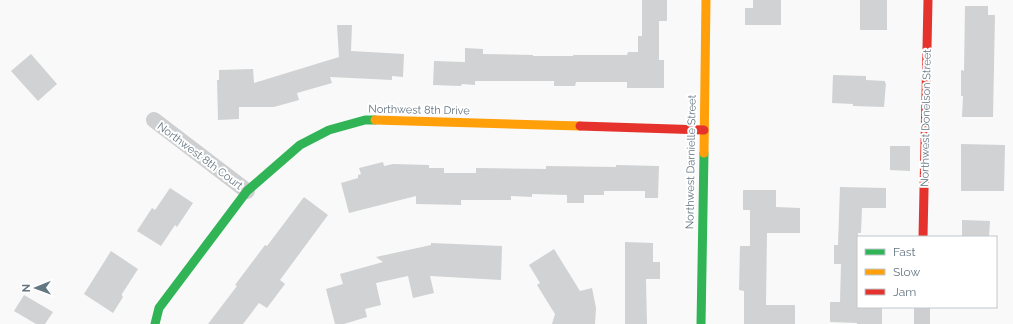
<svg xmlns="http://www.w3.org/2000/svg" width="1013" height="324" viewBox="0 0 1013 324" font-family="Raleway,sans-serif">
<rect width="100%" height="100%" fill="#f9f9f9"/>
<g fill="#d0d2d3">
<polygon points="642,0 667,0 667,21 659,21 659,60 664,60 664,88 627,88 627,82 576,82 575,86 554,86 554,81 475,81 475,85 462,84 461,86 433,85 434,61 465,62 465,48 483,49 483,54 533,55 533,56 573,56 573,55 627,55 628,52 638,52 638,36 642,36"/>
<polygon points="753,0 781,0 781,25 745,25 745,8 753,8"/>
<rect x="860" y="0" width="27" height="30"/>
<polygon points="965,6 988,6 988,15 995,15 993,117 962,117 963,96 961,96 961,70 964,71"/>
<polygon points="337,25 352,25 351,51 404,54 403,77 392,76 392,80 330,77 332,83 297,93 299,100 274,107 239,107 239,119 218,120 217,80 219,80 219,70 253,69 254,83 339,57"/>
<polygon points="31,54 57,84 38,101 11,71"/>
<polygon points="833,75 866,76 866,80 885,81 885,83 886,83 884,107 853,106 853,104 832,103"/>
<polygon points="961,144 1005,145 1004,191 961,191"/>
<polygon points="890,146 910,146 910,171 890,170"/>
<polygon points="383,162 384,166 393,164 429,165 429,168 444,168 444,173 476,173 476,168 546,169 546,166 616,167 616,165 659,166 658,198 645,198 645,191 604,191 604,195 584,195 584,203 567,203 567,195 532,194 532,197 511,196 511,200 461,200 461,205 416,204 416,196 349,213 341,183 358,178 358,175 361,174 359,168"/>
<polygon points="840,187 886,188 886,208 862,208 861,233 858,233 858,307 882,307 882,324 857,324 857,323 830,322 830,302 840,302 841,264 834,264 834,245 838,245"/>
<polygon points="170,188 193,203 177,227 175,225 161,246 137,231 152,208 155,210"/>
<polygon points="743,190 776,190 776,207 800,208 800,233 767,233 766,305 795,305 795,324 744,324 744,291 739,290 740,246 750,246 750,210 743,210"/>
<polygon points="304,197 328,215 280,280 285,284 267,308 259,303 243,324 208,324 237,286 235,285 265,245 267,246"/>
<polygon points="962,220 990,221 989,237 962,237"/>
<polygon points="625,242 653,243 653,262 660,262 660,279 646,279 647,324 625,324"/>
<polygon points="431,243 502,246 501,280 430,276 434,293 413,298 408,276 376,283 381,305 365,309 367,317 344,324 335,324 326,289 343,284 340,274 383,262 376,257 431,245"/>
<polygon points="554,249 580,291 592,288 596,308 595,324 552,324 555,314 537,285 540,283 529,265"/>
<polygon points="111,251 138,269 122,294 122,296 123,297 113,313 84,294"/>
<polygon points="24,295 53,312 45,324 36,324 14,311"/>
</g>
<g fill="none" stroke-linecap="round" stroke-linejoin="round">
<g stroke="#cecfd0" stroke-width="16">
<polyline points="154,120 247,191"/>
<polyline points="922,324 922,307"/>
</g>
<g stroke="#30b455" stroke-width="9">
<polyline points="155,324 159,308 247,191 300,145 329,130 365,120 375,120"/>
<polyline points="701,324 704,153"/>
</g>
<g stroke="#ff9f0a" stroke-width="9">
<polyline points="375,120 580,126"/>
<polyline points="704,153 706,0"/>
</g>
<g stroke="#e5322d" stroke-width="9">
<polyline points="580,126 704,130"/>
<polyline points="923,237 928,0"/>
</g>
</g>
<g text-anchor="middle" dominant-baseline="central" stroke-width="4" stroke-linejoin="round" paint-order="stroke">
<g font-size="11" fill="#657683" stroke="#fff">
<text transform="translate(419 110) rotate(1)">Northwest 8th Drive</text>
<text transform="translate(926 118) rotate(-89)">Northwest Donelson Street</text>
<text transform="translate(200 156) rotate(37)">Northwest 8th Court</text>
<text transform="translate(691 162) rotate(-89)">Northwest Darnielle Street</text>
</g>
</g>
<rect x="857" y="236" width="140" height="72" fill="#ffffff" stroke="#c1c8cd"/>
<rect x="865" y="249" width="20" height="6" fill="#30b455" stroke="#c1c8cd"/>
<text x="893" y="256" font-size="12" fill="#657683">Fast</text>
<rect x="865" y="269" width="20" height="6" fill="#ff9f0a" stroke="#c1c8cd"/>
<text x="893" y="276" font-size="12" fill="#657683">Slow</text>
<rect x="865" y="289" width="20" height="6" fill="#e5322d" stroke="#c1c8cd"/>
<text x="893" y="296" font-size="12" fill="#657683">Jam</text>
<g transform="translate(36 288) rotate(269)" stroke="#ffffff" stroke-width="3" paint-order="stroke">
<path d="M0-3L7 15L0 10L-7 15Z" fill="#657683"/>
<text y="-6" font-size="11" font-weight="bold" text-anchor="middle" fill="#657683">N</text>
</g>
</svg>
